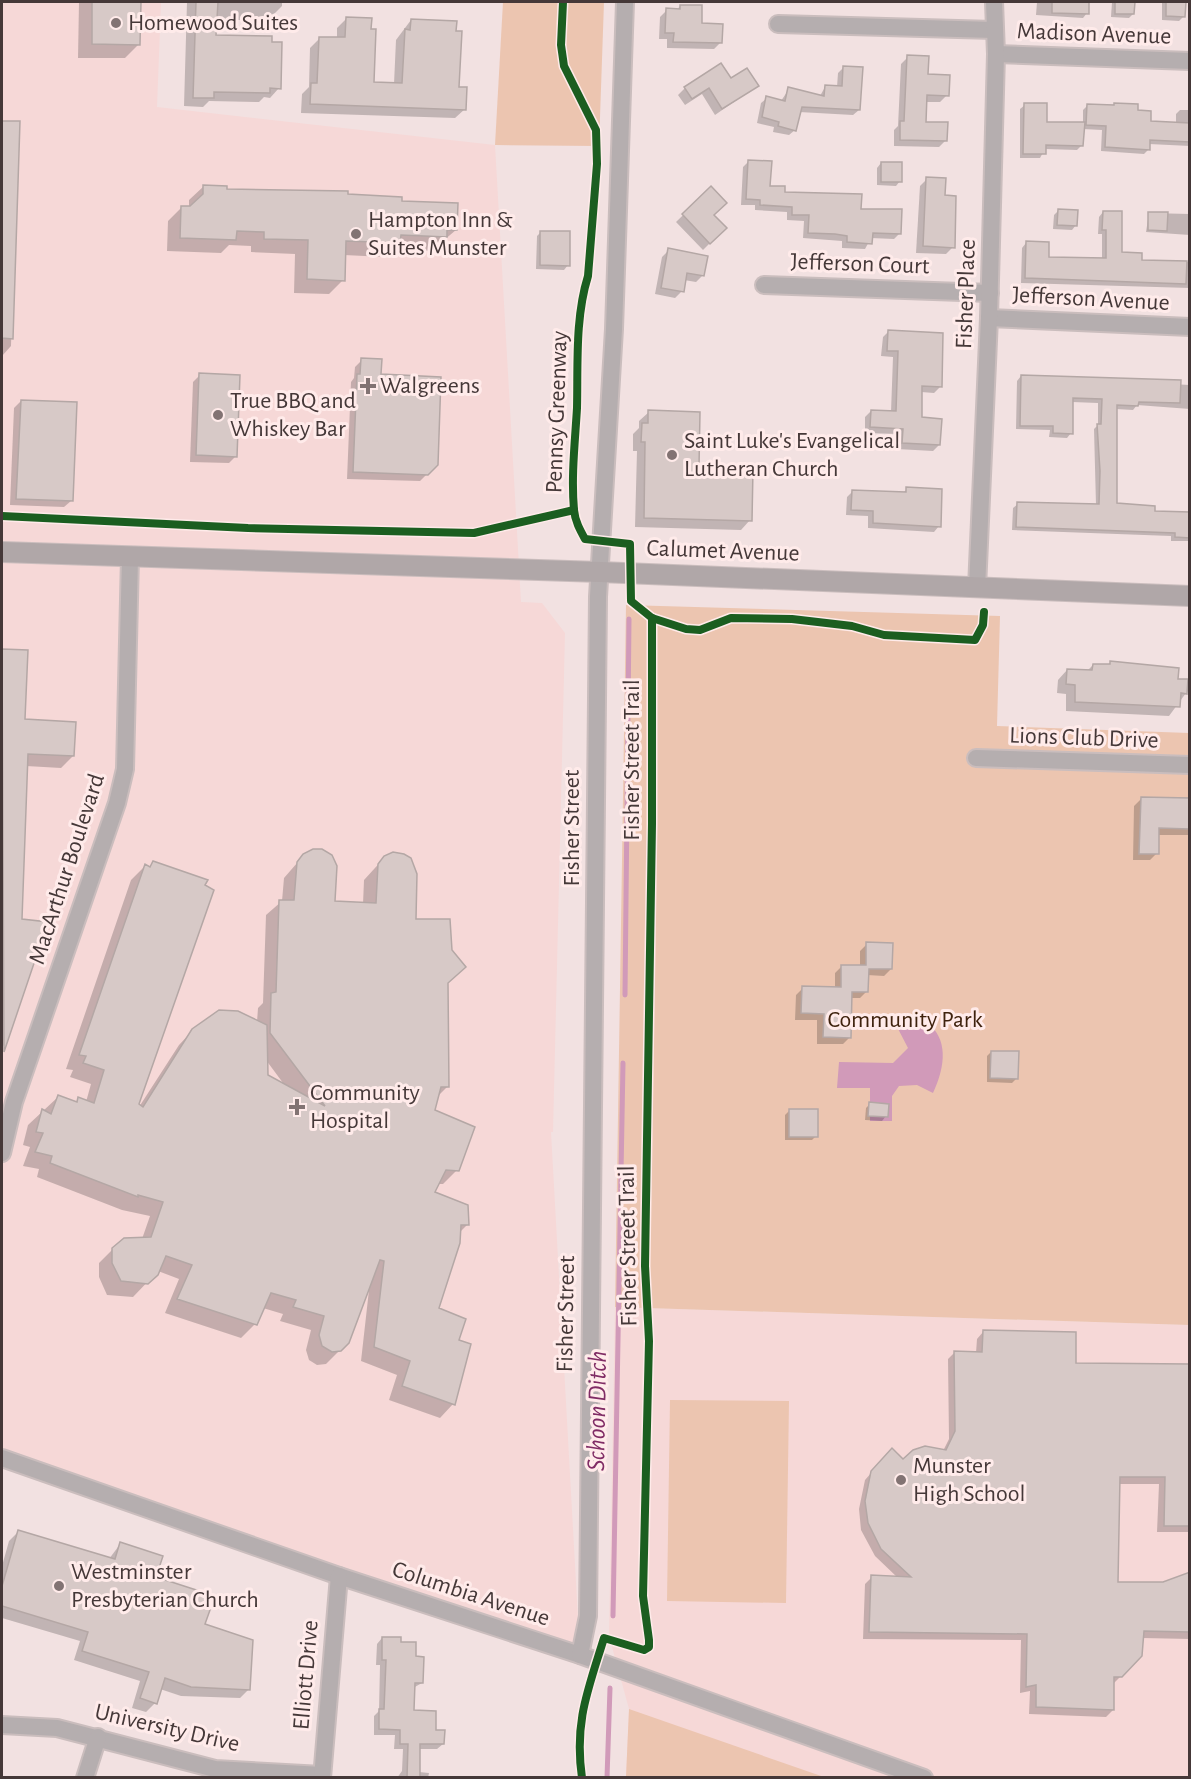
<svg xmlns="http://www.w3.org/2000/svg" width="1191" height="1779" viewBox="0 0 1191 1779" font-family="'Alegreya Sans',sans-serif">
<rect width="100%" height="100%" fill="#f2e1e1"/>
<g fill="#f6d8d7">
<polygon points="2,2 161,2 157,107 495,145 521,602 542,603 565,633 553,1132 551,1132 580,1655 2,1455"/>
<polygon points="615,1307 1189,1325 1189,1777 626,1777 629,1709 609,1636"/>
</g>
<g fill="#ecc5b0">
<polygon points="503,2 604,2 599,146 495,145"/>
<polygon points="626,605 1000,616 997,726 1189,733 1189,1325 615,1307"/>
<polygon points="670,1400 789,1401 786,1603 667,1601"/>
<polygon points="629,1709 824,1777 626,1777"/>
</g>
<path fill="#d19ab9" d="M912 1018C917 1020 926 1022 930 1025 950 1043 943 1072 933 1093L917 1085 899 1086 892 1096V1121H870V1088H837L839 1062 893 1063 908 1048 895 1023Z"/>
<g fill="#0003" fill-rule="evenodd">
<polygon points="79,2 140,2 139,44 125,58 78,58"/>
<polygon points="187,2 282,2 282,6 273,15 268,15 262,21 216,19 215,36 279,88 270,98 264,97 259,102 209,101 203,107 184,106"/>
<polygon points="1037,2 1088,2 1087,13 1083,18 1036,15"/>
<polygon points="1112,2 1133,2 1133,14 1129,18 1111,17"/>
<polygon points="1162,2 1190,2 1190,3 1184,3 1184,16 1179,21 1162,20"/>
<polygon points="680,6 721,42 714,49 667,48 667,39 659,39 660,17 667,10 677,10"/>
<polygon points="346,19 373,83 394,84 396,40 411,20 458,89 465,109 455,118 301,113 302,94 309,87 310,48 320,38 337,39 337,28"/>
<polygon points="908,57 947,95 940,102 925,102 925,123 946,140 939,147 894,146 894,130 898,126 901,64"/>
<polygon points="844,67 859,110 853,115 799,112 795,130 789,135 773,132 774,127 757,123 761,103 767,98 781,101 789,89 820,96 825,87 837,87 838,73"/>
<polygon points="730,80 757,86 715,115 702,94 685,105 678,95 685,88"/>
<polygon points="1025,105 1045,123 1083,124 1083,110 1087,106 1137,112 1149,123 1176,124 1176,114 1180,110 1190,110 1190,146 1149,144 1148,150 1144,154 1101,151 1102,130 1083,129 1081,146 1077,150 1045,149 1040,158 1020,158 1020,109"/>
<polygon points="2,122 18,123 11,346 2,356"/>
<polygon points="749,161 769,187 900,233 894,239 871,238 865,249 842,248 842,241 803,238 804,221 787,220 787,212 755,210 755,205 741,205 743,167"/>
<polygon points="881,163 900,181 896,186 877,185 877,168"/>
<polygon points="927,179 953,247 946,254 916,253 920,186"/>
<polygon points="204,186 225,191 347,196 401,203 456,230 431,251 392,249 385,257 344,255 343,280 329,294 294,293 295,254 251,252 251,246 229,245 221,253 167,251 168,221 182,207 189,208 189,200"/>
<polygon points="711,188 712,216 725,228 703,250 676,222"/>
<polygon points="1058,211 1076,225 1072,230 1053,229 1054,215"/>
<polygon points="1103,212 1120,254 1140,261 1190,262 1190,288 1021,283 1022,248 1026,243 1047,258 1102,260 1102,234 1098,234 1099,217"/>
<polygon points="1149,213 1190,214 1190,235 1146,232"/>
<polygon points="541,232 568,265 564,270 536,269 537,236"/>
<polygon points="669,250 703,275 696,282 684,280 682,291 675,298 655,294 662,257"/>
<polygon points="889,331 940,387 934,393 921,392 920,419 939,445 933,451 897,449 898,434 865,433 865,417 871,411 891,412 893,357 881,356 883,337"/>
<polygon points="362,360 427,474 420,481 347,479 351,382 354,378 355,367"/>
<polygon points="200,375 236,456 229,463 190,462 193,382"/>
<polygon points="1021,376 1190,385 1190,409 1137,405 1133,410 1116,409 1116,505 1153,512 1190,513 1190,541 1171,541 1171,536 1012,530 1013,508 1018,504 1096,505 1094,429 1098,425 1098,403 1072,402 1071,433 1067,438 1049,437 1050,430 1016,429 1017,381"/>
<polygon points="21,401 71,501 64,507 10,505 14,408"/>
<polygon points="649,412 697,469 750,520 741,530 635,527 637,451 633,451 633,434 639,428 639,421"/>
<polygon points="907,489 939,526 934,532 868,528 868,516 846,515 847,497 853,491 902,494"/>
<polygon points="2,650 26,651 23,721 73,756 61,768 26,766 4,1045 2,1048"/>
<polygon points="1111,662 1176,680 1186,693 1169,716 1066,711 1066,694 1057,693 1058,680 1067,670 1087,671 1093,665 1107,666"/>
<polygon points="1141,799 1190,800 1190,835 1158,835 1157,853 1150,860 1133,860 1134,806"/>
<path d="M304 855 334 903 363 904 364 880 385 857 447 983V1087L438 1096 433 1111 457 1170 443 1184H438L433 1193 467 1225 459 1233 437 1308 457 1341 453 1404 440 1418 389 1400 397 1375 361 1361 369 1290 348 1342 326 1364 317 1365 309 1360 306 1350 311 1330 280 1321 283 1314 263 1308 255 1324 241 1338 165 1313 179 1279 158 1271 133 1297 107 1295 99 1277V1263L113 1249 142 1239 150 1216 122 1210 37 1177 39 1169 23 1166 30 1147 23 1145 28 1125 58 1097 75 1103 78 1099 86 1102 91 1084 70 1077 73 1070 66 1069 131 880 145 866 148 868 153 863 137 1105 139 1107 179 1045 193 1030 257 1022 258 1008 263 1003 266 915 282 901 284 878ZM266 1060 286 1087 267 1076Z"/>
<polygon points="867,944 891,969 884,976 867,975 867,991 860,998 851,998 850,1037 843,1044 817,1044 817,1020 795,1020 796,995 803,988 835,989 835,973 842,966 860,966 860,951"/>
<polygon points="991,1052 1017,1078 1012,1083 987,1082 987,1056"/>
<polygon points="870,1104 886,1116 882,1121 865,1120 866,1108"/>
<polygon points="789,1111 816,1136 812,1140 785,1140 785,1115"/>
<polygon points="983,1332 1074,1364 1190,1366 1190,1532 1157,1532 1159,1484 1118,1484 1116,1584 1163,1584 1190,1574 1190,1639 1142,1638 1121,1676 1114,1683 1113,1710 1106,1717 1029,1714 1030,1691 1020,1693 1021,1640 863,1639 865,1584 872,1577 898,1578 875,1556 861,1530 859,1509 865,1480 885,1457 903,1461 943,1451 949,1439 948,1359 955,1352 976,1353 977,1339"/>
<polygon points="18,1532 109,1559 121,1543 204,1625 249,1689 240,1698 181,1696 160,1689 155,1703 146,1712 132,1708 140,1681 74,1660 80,1641 2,1618 2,1566 9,1541"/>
<polygon points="382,1638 400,1644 414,1658 422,1683 413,1688 412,1711 443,1744 437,1749 419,1749 419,1772 429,1773 428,1778 397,1778 402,1771 403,1749 394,1749 395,1735 374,1735 374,1716 379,1711 380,1665 376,1665 377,1644"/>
</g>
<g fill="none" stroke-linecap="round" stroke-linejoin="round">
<g stroke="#d19ab9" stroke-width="5">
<polyline points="625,995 629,619"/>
<polyline points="613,1616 623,1063"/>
<polyline points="607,1778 610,1688"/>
</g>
</g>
<g fill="#d7c9c7" stroke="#b4a7a5" stroke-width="1.5">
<polygon points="92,2 141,2 140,45 92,44"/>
<polygon points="196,2 218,2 216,35 272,36 272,42 282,42 281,89 270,88 270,93 214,92 214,98 193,98"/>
<polygon points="1052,2 1089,2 1089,14 1052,13"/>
<polygon points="1115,2 1135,2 1134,14 1115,14"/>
<polygon points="1166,2 1186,2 1185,17 1166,16"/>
<polygon points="680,5 702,5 702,23 723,24 722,43 673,42 674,33 665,33 666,8 680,9"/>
<polygon points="346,17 372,18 371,29 376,29 374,82 402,83 405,29 410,30 411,19 457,21 456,31 462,31 459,87 467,87 466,110 310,104 311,83 317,83 319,37 345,37"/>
<polygon points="907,55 929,56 928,74 950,75 949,96 927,95 926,122 948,122 947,141 900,140 900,121 904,121"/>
<polygon points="721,63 731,78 747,68 759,86 722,109 709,88 692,99 684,87"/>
<polygon points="843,66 863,67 860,110 802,107 796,131 778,126 779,122 762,117 766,96 785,101 788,87 824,96 825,85 842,86"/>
<polygon points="1024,103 1047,103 1047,122 1085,122 1083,146 1046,145 1046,154 1023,154"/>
<polygon points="1114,103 1138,104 1138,110 1151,111 1151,121 1190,123 1190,142 1150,140 1150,150 1105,147 1106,126 1086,125 1087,104 1114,105"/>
<polygon points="2,121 20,121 13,339 2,338"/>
<polygon points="748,160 772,161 770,186 785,186 785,192 862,194 861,209 902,209 901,234 873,233 872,244 847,242 847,236 835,234 808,233 809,215 792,215 792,207 760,205 760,200 746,199"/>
<rect x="881" y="162" width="21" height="20"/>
<polygon points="926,177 946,178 945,195 956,196 955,248 923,246"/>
<polygon points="203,185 227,186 227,189 348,191 348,194 402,197 402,201 458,203 457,230 447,230 447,237 401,235 400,243 346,241 345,281 307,279 308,240 264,239 264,232 237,231 236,240 180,238 181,206 190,206 203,194"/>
<polygon points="711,186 727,203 714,215 727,228 710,244 682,214"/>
<polygon points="1058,209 1078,210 1077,226 1057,225"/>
<polygon points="1103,211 1122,211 1122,252 1142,253 1142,260 1187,261 1186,284 1025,278 1026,241 1049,242 1049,257 1106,258 1106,230 1102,230"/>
<polygon points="1148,212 1168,212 1167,231 1148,230"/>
<polygon points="540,231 570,231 570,266 540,265"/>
<polygon points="668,248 708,256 704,276 687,273 684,292 661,288"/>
<polygon points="888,330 943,333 942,387 922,386 922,417 942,419 940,445 902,443 903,429 870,427 871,410 896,411 898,351 887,351"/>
<polygon points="361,358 382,359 381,374 441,377 438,465 428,475 353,472 357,374 360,374"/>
<polygon points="199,373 240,375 237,457 196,455"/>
<polygon points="1021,375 1181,380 1180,403 1139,402 1138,406 1117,405 1117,503 1155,506 1155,511 1190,512 1190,538 1175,537 1175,533 1016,527 1017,502 1099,504 1100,471 1097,424 1101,424 1102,399 1073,398 1073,434 1053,433 1053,426 1020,426"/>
<polygon points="21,400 77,402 73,501 16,499"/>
<polygon points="648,410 700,412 699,467 753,469 752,521 644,518 645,442 641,442 642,423 648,423"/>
<polygon points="906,487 942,489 941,527 873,523 873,511 851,510 852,490 906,492"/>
<polygon points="2,649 28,650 25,719 76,722 74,756 28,754 22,919 48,922 4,1052"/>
<polygon points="1110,661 1179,668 1178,679 1188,679 1187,694 1181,693 1180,707 1075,702 1075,685 1066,684 1067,669 1092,670 1093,664 1110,664"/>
<polygon points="1141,797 1190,798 1190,829 1159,828 1159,854 1139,854"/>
<polygon points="313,849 322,849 332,855 337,866 335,901 376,903 378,864 384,856 393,852 404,854 411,858 417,874 416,919 450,919 452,950 466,967 448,983 449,1087 441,1087 435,1110 475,1127 459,1171 446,1170 435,1192 468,1205 469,1225 461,1225 460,1243 439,1308 466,1319 459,1340 471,1344 455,1405 402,1386 410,1361 374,1347 384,1261 380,1260 349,1343 341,1351 332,1352 322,1346 319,1335 324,1316 293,1307 296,1300 271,1293 257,1325 177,1299 192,1265 166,1256 158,1275 148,1284 121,1281 112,1263 112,1248 124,1238 151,1237 163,1202 138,1195 138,1197 50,1163 52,1156 35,1152 43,1133 36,1132 42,1109 51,1114 58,1095 77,1102 78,1097 94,1103 104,1070 83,1063 86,1056 79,1055 145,864 150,867 153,861 208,880 205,885 214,890 139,1104 143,1107 192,1029 219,1010 238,1011 267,1025 268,1075 325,1106 270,1033 271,993 276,992 279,900 294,900 297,862 303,854"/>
<polygon points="866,942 893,943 892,969 869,969 868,992 852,992 851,1038 823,1037 824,1014 801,1013 802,986 841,987 841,965 866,965"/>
<polygon points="991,1051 1019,1051 1018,1079 990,1078"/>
<polygon points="869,1102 889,1104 888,1117 868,1116"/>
<rect x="789" y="1109" width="29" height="28"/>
<polygon points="983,1330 1076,1332 1076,1363 1190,1364 1190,1526 1164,1526 1165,1477 1120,1477 1118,1582 1163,1582 1190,1572 1190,1632 1144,1631 1142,1656 1122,1677 1114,1677 1114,1710 1036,1707 1036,1685 1026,1687 1027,1634 869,1632 871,1575 911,1577 881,1549 868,1523 865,1501 871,1471 892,1448 903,1459 913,1450 925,1446 946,1450 955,1431 954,1351 982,1352"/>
<polygon points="18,1530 115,1559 120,1542 163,1556 156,1577 215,1596 205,1624 253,1640 250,1690 191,1687 165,1678 157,1704 140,1698 149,1672 82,1651 88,1632 2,1606 2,1586"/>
<polygon points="382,1637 401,1637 401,1642 416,1642 416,1656 424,1657 423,1683 415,1683 414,1710 436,1711 436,1730 445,1730 444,1744 420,1744 420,1778 407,1778 408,1744 400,1744 400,1730 379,1729 379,1709 384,1709 386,1660 382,1660"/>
</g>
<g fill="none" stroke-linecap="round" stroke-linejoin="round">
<defs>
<g id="minor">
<polyline points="778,24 994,30"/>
<polyline points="996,54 1190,61"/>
<polyline points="764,285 990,293"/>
<polyline points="989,318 1190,327"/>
<polyline points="977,588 989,318 996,54 994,2"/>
<polyline points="976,758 1190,765"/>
<polyline points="2,1153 14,1102 117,803 125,769 130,557"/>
<polyline points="2,1458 339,1576 580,1655 924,1778"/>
<polyline points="580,1655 588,1616 598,597 614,329 625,2"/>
<polyline points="2,1725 57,1728 215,1769 322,1775"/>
<polyline points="85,1778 98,1737"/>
<polyline points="322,1778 339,1576"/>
</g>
<polyline id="major" points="2,552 600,572 1190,596"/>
</defs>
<use href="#minor" stroke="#cabdbd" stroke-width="20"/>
<use href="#major" stroke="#cabdbd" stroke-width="22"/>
<use href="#minor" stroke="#b5aeaf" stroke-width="16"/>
<use href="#major" stroke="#b0a7a8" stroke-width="20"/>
<defs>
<g id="cycleway">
<path d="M563 2 561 45 564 66 596 130 597 164 588 276C575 318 578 364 577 408 575 442 571 476 574 510 575 521 580 530 585 539L630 544 631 601 652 618 686 629 700 630 731 618 792 619 852 626 884 635 975 640 983 625 984 612"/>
<polyline points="2,516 248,528 474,533 574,510"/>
<path d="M582 1778C574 1722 588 1690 604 1638L644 1650 649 1647V1640L643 1596 649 1341 645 1266 652 824V618"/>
</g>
</defs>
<use href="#cycleway" stroke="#ffebea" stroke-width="11"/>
<use href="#cycleway" stroke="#1b5e20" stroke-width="8"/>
</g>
<g fill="#827373" stroke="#ffebea" stroke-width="2">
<circle cx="116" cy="23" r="6"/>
<circle cx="356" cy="234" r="6"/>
<path d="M365 377h6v6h6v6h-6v6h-6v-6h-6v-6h6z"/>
<circle cx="218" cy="415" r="6"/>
<circle cx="672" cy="455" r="6"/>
<path d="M294 1098h6v6h6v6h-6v6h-6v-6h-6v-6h6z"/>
<circle cx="901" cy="1480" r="6"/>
<circle cx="59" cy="1586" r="6"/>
</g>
<g text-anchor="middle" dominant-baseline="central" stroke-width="6" stroke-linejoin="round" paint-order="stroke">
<g font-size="24" fill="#453838" stroke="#ffebea" text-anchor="start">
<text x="128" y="23">Homewood Suites</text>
<text x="368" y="220">Hampton Inn &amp;<tspan x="368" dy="28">Suites Munster</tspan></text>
<text x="380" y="386">Walgreens</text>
<text x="230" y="401">True BBQ and<tspan x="230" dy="28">Whiskey Bar</tspan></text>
<text x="684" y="441">Saint Luke's Evangelical<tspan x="684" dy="28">Lutheran Church</tspan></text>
<text x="310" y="1093">Community<tspan x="310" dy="28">Hospital</tspan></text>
<text x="913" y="1466">Munster<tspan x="913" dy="28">High School</tspan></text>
<text x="71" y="1572">Westminster<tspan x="71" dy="28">Presbyterian Church</tspan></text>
</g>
<g font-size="24" fill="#453838" stroke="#ffebea">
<text transform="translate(1094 34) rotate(2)">Madison Avenue</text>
<text transform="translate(860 264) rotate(2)">Jefferson Court</text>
<text transform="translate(966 294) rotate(-88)">Fisher Place</text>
<text transform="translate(1091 299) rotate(3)">Jefferson Avenue</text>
<text transform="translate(557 412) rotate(-88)">Pennsy Greenway</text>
<text transform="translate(723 551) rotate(2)">Calumet Avenue</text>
<text transform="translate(1084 738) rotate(2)">Lions Club Drive</text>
<text transform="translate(632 760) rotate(-90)">Fisher Street Trail</text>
<text transform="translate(572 828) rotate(-90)">Fisher Street</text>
<text transform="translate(67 869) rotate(-72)">MacArthur Boulevard</text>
<text transform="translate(628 1246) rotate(-91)">Fisher Street Trail</text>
<text transform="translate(566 1314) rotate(-89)">Fisher Street</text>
<text transform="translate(471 1594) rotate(18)">Columbia Avenue</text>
<text transform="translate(306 1675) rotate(-85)">Elliott Drive</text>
<text transform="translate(167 1728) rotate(13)">University Drive</text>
</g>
<g font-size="24" fill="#3e220d" stroke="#ffebea">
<text x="905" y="1020">Community Park</text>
</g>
<g font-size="26" font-style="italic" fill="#802c65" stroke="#ffebea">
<text transform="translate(597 1411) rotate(-89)">Schoon Ditch</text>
</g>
</g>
<rect width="1191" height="1779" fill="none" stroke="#453838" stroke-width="6"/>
</svg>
